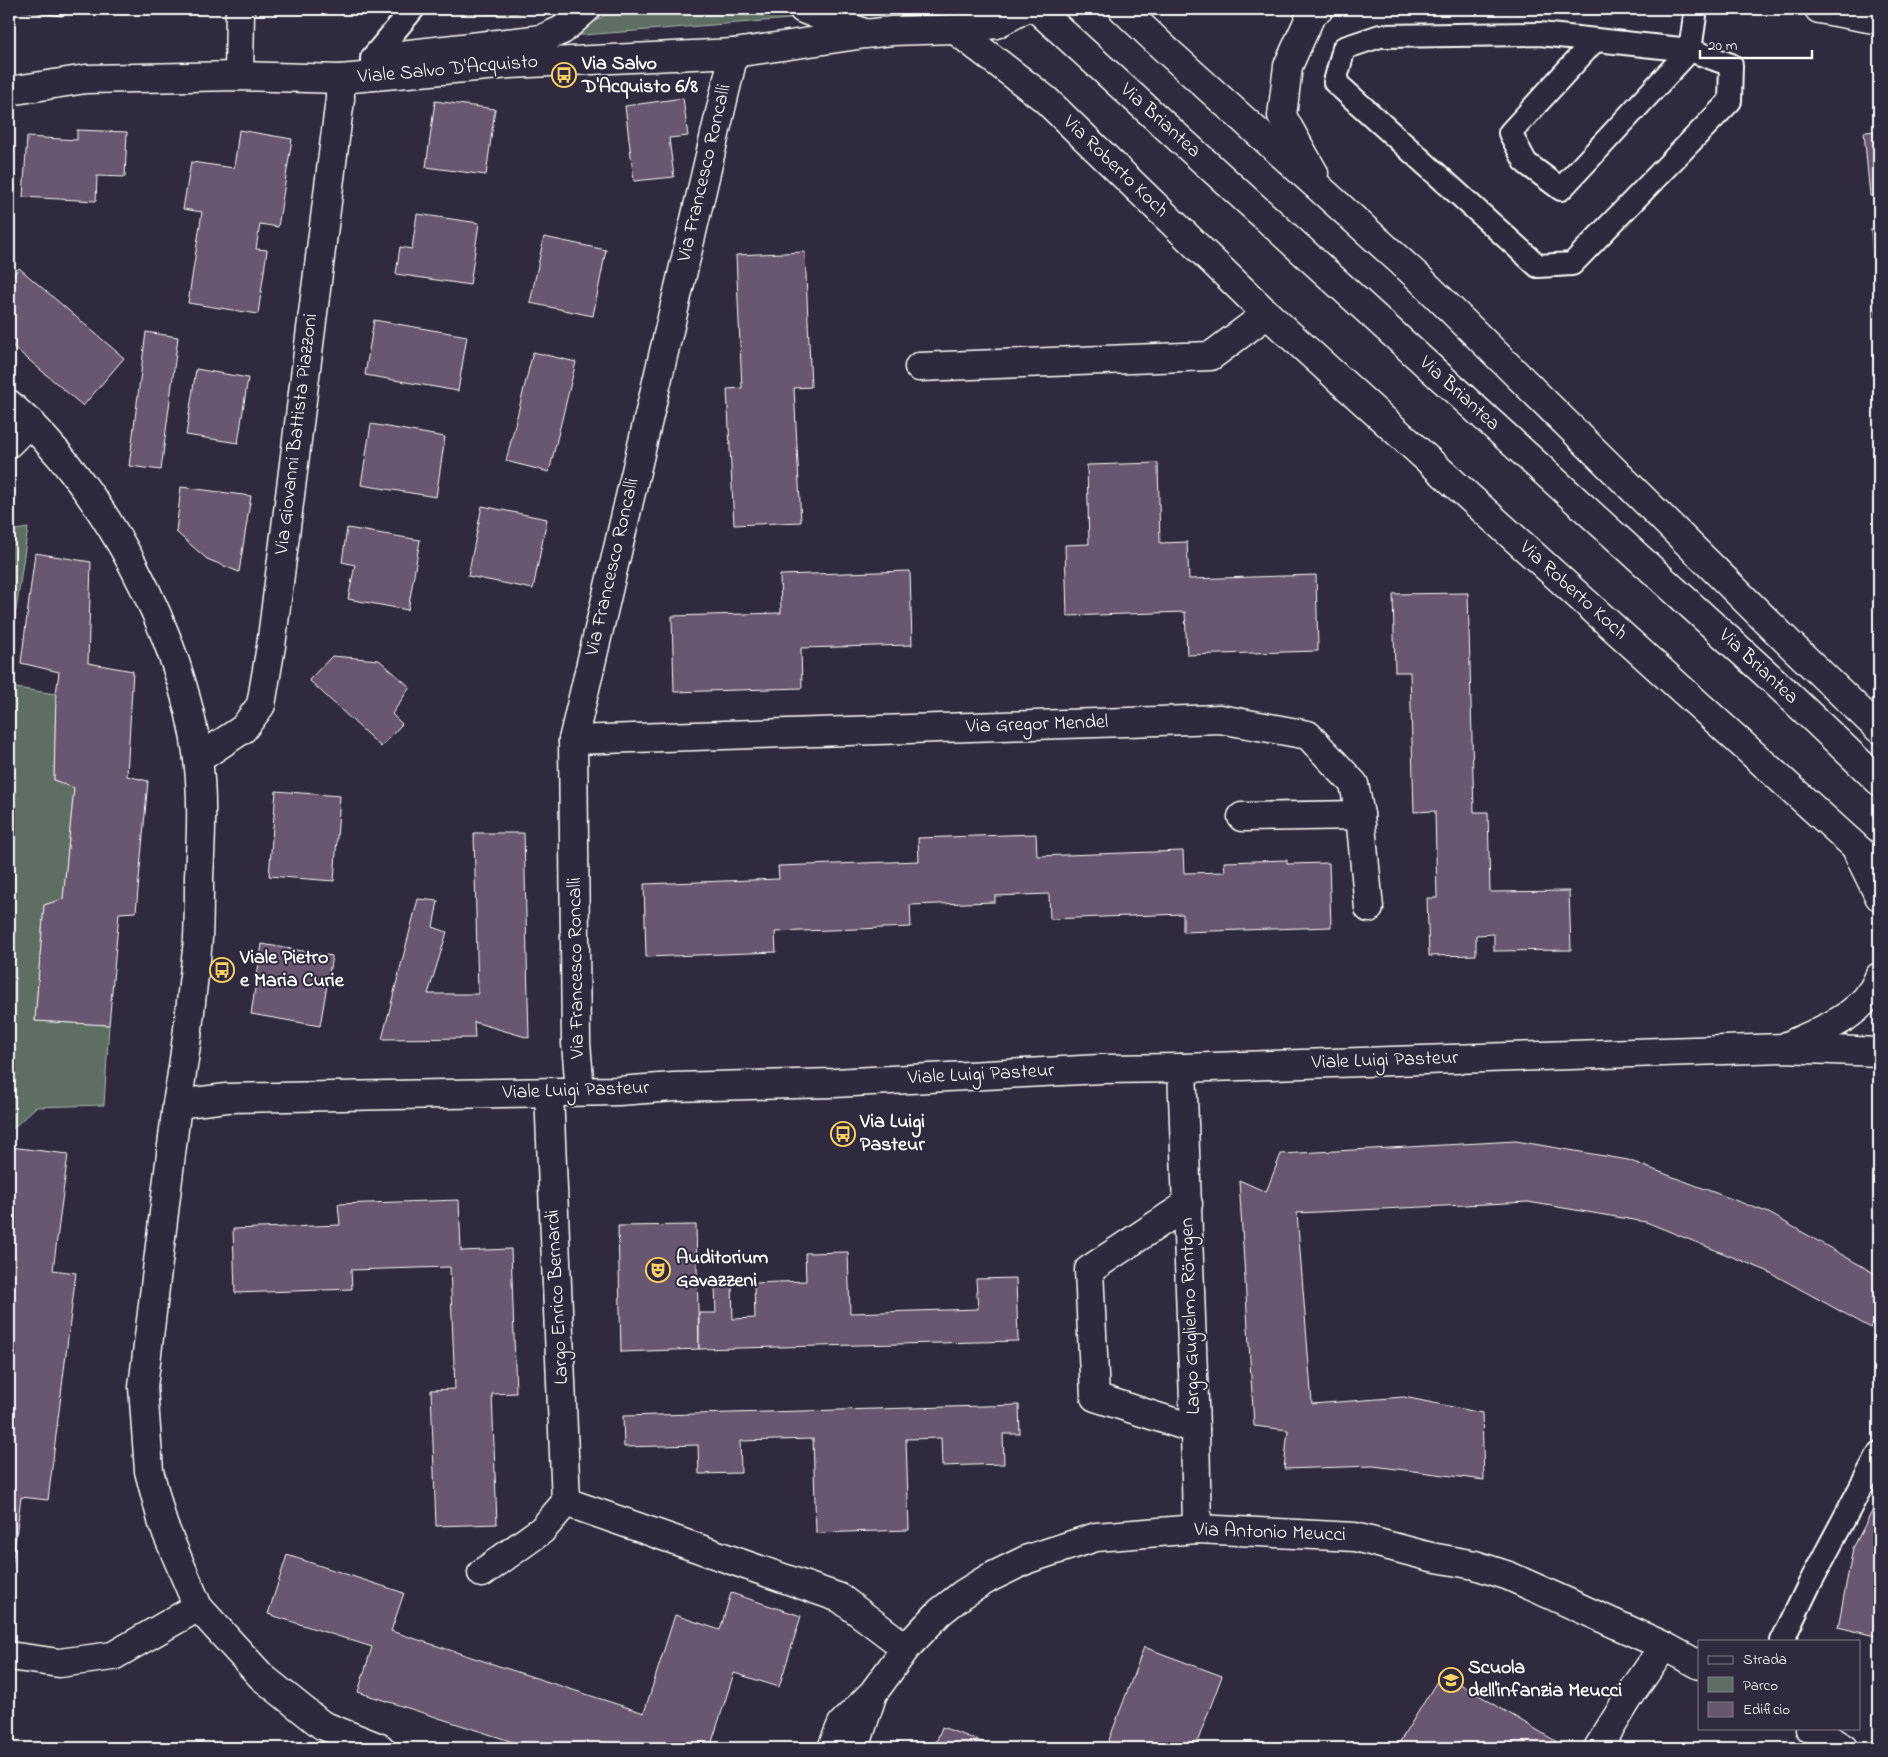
<svg xmlns="http://www.w3.org/2000/svg" width="1888" height="1757" viewBox="0 0 1888 1757" font-family="'Indie Flower',sans-serif">
<rect width="100%" height="100%" fill="#2f2a3d"/>
<filter id="ink" filterUnits="userSpaceOnUse"><feTurbulence type="fractalNoise" baseFrequency=".02" numOctaves="2"/><feDisplacementMap in="SourceGraphic" scale="10" xChannelSelector="R" yChannelSelector="G"/><feConvolveMatrix kernelMatrix="1 2 1 2 8 2 1 2 1" color-interpolation-filters="sRGB"/></filter>
<g filter="url(#ink)">
<g fill="#5e6e64" stroke="#aeb6b2">
<polygon points="463,9 540,9 508,15 459,13"/>
<polygon points="615,9 775,9 790,19 570,36"/>
<polygon points="28,528 9,659 9,531"/>
<polygon points="9,687 56,694 54,780 74,788 63,899 44,905 35,1021 109,1025 104,1105 36,1107 9,1132"/>
</g>
<g fill="#69566f" stroke="#fff">
<polygon points="9,9 63,9 62,16"/>
<polygon points="132,9 199,9 199,14 132,12"/>
<polygon points="683,98 688,136 669,138 674,177 634,181 625,106"/>
<polygon points="435,101 495,109 486,175 426,167"/>
<polygon points="77,130 127,132 125,177 97,176 96,201 23,197 27,137 77,140"/>
<polygon points="239,130 292,139 278,227 260,224 256,249 267,250 258,314 188,303 202,212 183,209 191,162 234,168"/>
<polygon points="1879,131 1879,195 1870,196 1864,132"/>
<polygon points="417,214 479,223 470,285 396,274 400,247 412,249"/>
<polygon points="1871,229 1879,229 1879,320 1877,320"/>
<polygon points="544,237 606,250 593,316 530,303"/>
<polygon points="805,252 811,387 794,388 801,522 734,525 727,389 742,388 736,255"/>
<polygon points="19,268 124,358 83,406 9,343 9,280"/>
<polygon points="374,320 467,336 458,391 365,375"/>
<polygon points="146,332 178,337 161,470 129,466"/>
<polygon points="533,352 576,362 549,472 506,461"/>
<polygon points="196,369 248,378 238,443 186,435"/>
<polygon points="371,424 445,437 436,497 361,485"/>
<polygon points="1158,463 1160,543 1187,542 1189,579 1316,575 1318,651 1187,655 1185,612 1067,616 1065,545 1089,544 1087,465"/>
<polygon points="181,487 251,496 239,572 207,559 176,532"/>
<polygon points="482,506 547,519 533,589 468,576"/>
<polygon points="347,528 420,540 408,610 348,599 355,565 342,562"/>
<polygon points="35,553 91,562 88,663 133,671 127,776 148,781 136,912 119,913 109,1025 35,1021 44,905 63,899 74,788 54,780 56,694 59,672 21,663"/>
<polygon points="910,571 912,645 801,648 802,688 674,692 672,616 781,613 780,575"/>
<polygon points="1468,593 1474,812 1488,812 1490,892 1569,891 1571,950 1494,951 1494,934 1476,935 1476,955 1429,956 1427,898 1437,898 1435,811 1414,812 1410,672 1395,672 1393,594"/>
<polygon points="332,656 379,660 410,687 392,714 402,724 381,747 309,680"/>
<polygon points="276,791 340,796 334,881 269,876"/>
<polygon points="474,833 524,833 529,1038 474,1022 475,1038 382,1039 418,899 438,901 433,927 447,932 428,994 478,994"/>
<polygon points="1036,834 1037,856 1183,851 1184,873 1225,872 1224,862 1287,860 1287,864 1329,863 1331,927 1183,932 1183,914 1050,919 1049,894 995,896 995,902 910,905 911,927 775,932 776,952 646,957 644,884 779,879 778,866 919,861 918,838"/>
<polygon points="262,944 332,956 320,1026 251,1014"/>
<polygon points="1516,1141 1628,1160 1769,1213 1879,1276 1879,1311 1871,1328 1767,1271 1646,1222 1528,1202 1297,1213 1312,1404 1404,1397 1482,1413 1484,1480 1373,1466 1284,1469 1288,1430 1254,1426 1239,1180 1266,1192 1281,1154"/>
<polygon points="10,1147 68,1154 53,1270 76,1273 48,1500 21,1497 9,1590 9,1299 11,1279 9,1279 9,1161"/>
<polygon points="459,1200 461,1251 511,1249 516,1393 492,1394 497,1524 436,1526 431,1390 455,1389 450,1267 351,1270 352,1289 235,1293 233,1229 340,1225 338,1204"/>
<polygon points="696,1225 699,1349 621,1352 618,1226"/>
<polygon points="848,1252 850,1313 978,1309 976,1279 1016,1278 1018,1341 699,1349 699,1313 716,1313 715,1286 732,1286 733,1319 755,1318 754,1283 806,1281 805,1253"/>
<polygon points="1019,1405 1020,1434 1003,1434 1004,1464 942,1466 941,1438 906,1439 909,1530 816,1533 813,1439 740,1441 741,1473 699,1474 698,1445 624,1447 623,1416"/>
<polygon points="1879,1498 1879,1637 1838,1627 1853,1548"/>
<polygon points="287,1555 404,1593 391,1631 644,1713 675,1615 720,1630 731,1593 801,1616 779,1687 734,1673 710,1748 671,1748 660,1745 659,1748 532,1748 358,1692 372,1647 268,1614"/>
<polygon points="1144,1647 1222,1676 1195,1748 1106,1748"/>
<polygon points="1442,1673 1562,1745 1561,1748 1396,1748"/>
<polygon points="942,1727 998,1748 934,1748"/>
</g>
<g fill="none" stroke-linecap="round" stroke-linejoin="round">
<defs>
<g id="lane">
<polygon points="1540,34 1690,50 1731,65 1730,101 1572,264 1538,266 1335,82 1344,48 1380,36"/>
<polyline points="1595,40 1510,133 1526,163 1561,189 1690,50 1696,9"/>
<polyline points="372,58 413,9"/>
<polyline points="1782,1641 1809,1585 1879,1453"/>
</g>
<g id="street">
<polyline points="954,29 1045,99 1267,314 1879,868"/>
<polyline points="562,30 586,9"/>
<polyline points="239,76 240,9"/>
<polyline points="919,367 1211,356 1267,314"/>
<path d="M9 404C104 486 182 634 198 759 203 798 201 838 199 877 199 897 199 918 198 938 197 953 195 968 193 983 189 1024 184 1064 177 1104L143 1387 149 1471 163 1524 198 1607 262 1677 322 1725 380 1748"/>
<polyline points="9,443 30,422"/>
<polyline points="573,740 1220,719 1308,735 1354,784 1360,815 1369,908"/>
<polyline points="198,759 243,729 261,705 271,646 340,99 340,79"/>
<polyline points="1242,817 1360,815"/>
<polyline points="1858,853 1879,896"/>
<path d="M1787 1046C1822 1030 1864 1016 1879 977"/>
<polyline points="1182,1068 1195,1429 1197,1529"/>
<polyline points="580,1091 576,1043 573,740 734,53"/>
<polyline points="177,1104 227,1098 618,1091 674,1087 834,1083 1101,1069 1182,1068 1784,1048 1879,1052"/>
<polyline points="1188,1204 1089,1270 1095,1397 1195,1429"/>
<polyline points="566,1502 840,1598 906,1648"/>
<polyline points="482,1573 542,1530 566,1502 549,1093"/>
<polyline points="9,1656 59,1663 113,1656 198,1607"/>
<polyline points="1810,1728 1844,1748"/>
<polyline points="832,1748 842,1724 870,1696"/>
<polyline points="855,1748 873,1693 906,1648 940,1612 963,1594 989,1578 1028,1559 1096,1537 1197,1529 1355,1537 1431,1557 1475,1565 1509,1576 1664,1646 1699,1665"/>
<polyline points="1598,1748 1633,1691 1664,1646"/>
</g>
<g id="secondary">
<polyline points="803,9 864,33"/>
<polyline points="1037,9 1774,681 1879,781"/>
<polyline points="1123,9 1163,47 1418,277 1792,646 1879,729"/>
<polyline points="1819,9 1879,20"/>
<polyline points="392,56 542,39 562,30"/>
<polyline points="9,91 86,79 239,76 340,79 510,64 734,53 865,34 892,31 954,29 996,24 1024,9"/>
<polyline points="1314,173 1282,116 1288,66 1312,13 1319,9"/>
</g>
</defs>
<use href="#lane" stroke="#fff" stroke-width="26"/>
<use href="#street" stroke="#fff" stroke-width="31"/>
<use href="#secondary" stroke="#fff" stroke-width="31"/>
<use href="#lane" stroke="#2f2a3d" stroke-width="22"/>
<use href="#street" stroke="#2f2a3d" stroke-width="28"/>
<use href="#secondary" stroke="#2f2a3d" stroke-width="28"/>
</g>
</g>
<defs>
<symbol id="bus-ring" viewBox="-11 -11 22 22"><circle r="9.5" fill="#2f2a3d" stroke="#ffd166" stroke-width="1.5"/><path d="M-5-6H5V4H4V6H2V4H-2V6H-4V4H-5ZM-3.5-4V0h7V-4ZM-3.5 1.2v1.5H-2V1.2ZM2 1.2v1.5H3.5V1.2Z" fill="#ffd166"/></symbol>
<symbol id="theatre-ring" viewBox="-11 -11 22 22"><circle r="9.5" fill="#2f2a3d" stroke="#ffd166" stroke-width="1.5"/><path d="M-5-5.5Q0-4 5-5.5V0Q5 5 0 6Q-5 5-5 0ZM-3.3-2.5H-1v1.5H-3.3ZM1-2.5H3.3v1.5H1ZM-2.8 1Q0 5.5 2.8 1Z" fill="#ffd166"/></symbol>
<symbol id="school-ring" viewBox="-11 -11 22 22"><circle r="9.5" fill="#2f2a3d" stroke="#ffd166" stroke-width="1.5"/><path d="M0-5L7-2L0 1L-7-2ZM-4 1L0 2.5L4 1V4Q0 6-4 4Z" fill="#ffd166"/></symbol>
</defs>
<g fill-rule="evenodd">
<use href="#bus-ring" x="550" y="61" width="28" height="28"/>
<use href="#bus-ring" x="208" y="956" width="28" height="28"/>
<use href="#bus-ring" x="829" y="1120" width="28" height="28"/>
<use href="#theatre-ring" x="644" y="1256" width="28" height="28"/>
<use href="#school-ring" x="1437" y="1666" width="28" height="28"/>
</g>
<g text-anchor="middle" dominant-baseline="central" stroke-width="4" stroke-linejoin="round" paint-order="stroke">
<g font-size="20" font-weight="bold" fill="#fff" stroke="#2f2a3d" text-anchor="start">
<text x="582" y="64">Via Salvo<tspan x="582" dy="23">D'Acquisto 6/8</tspan></text>
<text x="240" y="958">Viale Pietro<tspan x="240" dy="23">e Maria Curie</tspan></text>
<text x="860" y="1122">Via Luigi<tspan x="860" dy="23">Pasteur</tspan></text>
<text x="676" y="1258">Auditorium<tspan x="676" dy="23">Gavazzeni</tspan></text>
<text x="1468" y="1668">Scuola<tspan x="1468" dy="23">dell'infanzia Meucci</tspan></text>
</g>
<g font-size="20" fill="#fff" stroke="#2f2a3d">
<text transform="translate(448 70) rotate(-5)">Viale Salvo D'Acquisto</text>
<text transform="translate(1160 121) rotate(42)">Via Briantea</text>
<text transform="translate(1115 167) rotate(44)">Via Roberto Koch</text>
<text transform="translate(705 173) rotate(-77)">Via Francesco Roncalli</text>
<text transform="translate(1459 394) rotate(42)">Via Briantea</text>
<text transform="translate(297 434) rotate(-83)">Via Giovanni Battista Piazzoni</text>
<text transform="translate(613 567) rotate(-77)">Via Francesco Roncalli</text>
<text transform="translate(1573 591) rotate(42)">Via Roberto Koch</text>
<text transform="translate(1758 667) rotate(43)">Via Briantea</text>
<text transform="translate(1037 725) rotate(-2)">Via Gregor Mendel</text>
<text transform="translate(577 968) rotate(-91)">Via Francesco Roncalli</text>
<text transform="translate(1385 1061) rotate(-2)">Viale Luigi Pasteur</text>
<text transform="translate(981 1075) rotate(-3)">Viale Luigi Pasteur</text>
<text transform="translate(576 1091) rotate(-2)">Viale Luigi Pasteur</text>
<text transform="translate(558 1297) rotate(-93)">Largo Enrico Bernardi</text>
<text transform="translate(1191 1316) rotate(-92)">Largo Guglielmo Röntgen</text>
<text transform="translate(1270 1533) rotate(2)">Via Antonio Meucci</text>
</g>
</g>
<rect width="1888" height="1757" fill="none" stroke="#2f2a3d" stroke-width="30"/>
<rect x="15" y="15" width="1858" height="1727" fill="none" stroke="#fff" stroke-width="2" filter="url(#ink)"/>
<rect x="1698" y="1640" width="162" height="90" fill="#2f2a3d" stroke="#827f8b"/>
<rect x="1708" y="1656" width="25" height="8" fill="#2f2a3d" stroke="#827f8b"/>
<text x="1743" y="1664" font-size="15" fill="#ffffff">Strada</text>
<rect x="1708" y="1677" width="25" height="15" fill="#5e6e64" stroke="#827f8b"/>
<text x="1743" y="1690" font-size="15" fill="#ffffff">Parco</text>
<rect x="1708" y="1702" width="25" height="15" fill="#69566f" stroke="#827f8b"/>
<text x="1743" y="1714" font-size="15" fill="#ffffff">Edificio</text>
<path d="M1700 50v8h112v-8" fill="none" stroke="#ffffff" stroke-width="2.5"/>
<text x="1708" y="50" font-size="15" fill="#ffffff" stroke="#2f2a3d" stroke-width="4" paint-order="stroke">20 m</text>
</svg>
